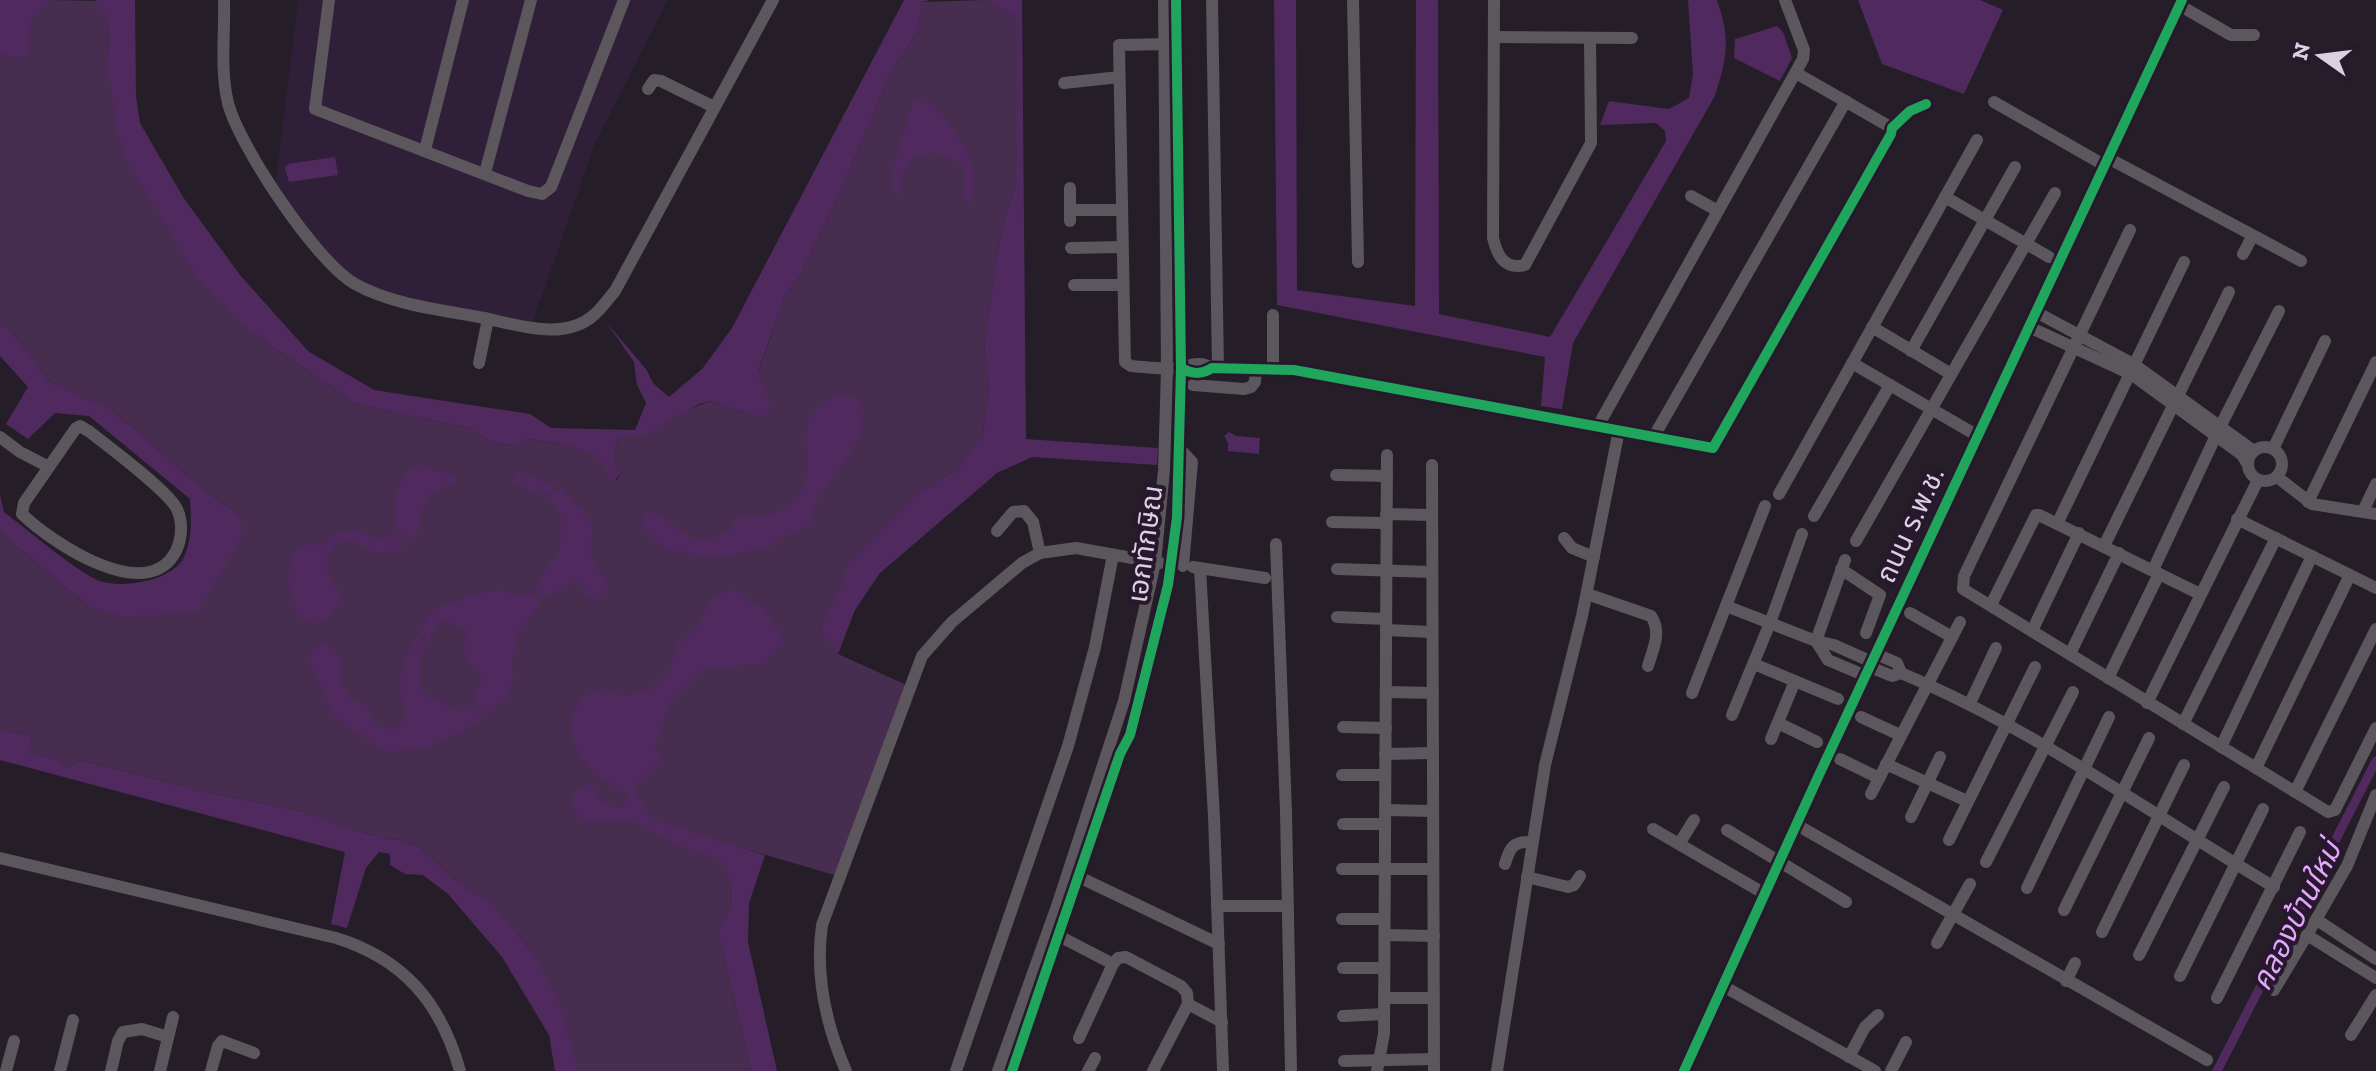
<svg xmlns="http://www.w3.org/2000/svg" width="2376" height="1071" viewBox="0 0 2376 1071" font-family="'Zilla Slab','Noto Sans Thai',serif">
<rect width="100%" height="100%" fill="#251d28"/>
<polygon fill="#301f38" points="298,0 668,0 596,141 530,330 354,285 274,196"/>
<path fill="#472e51" d="M51 0 98 1 109 23 108 64 244 327 356 404 469 428 492 443 516 445 528 439 561 444 593 455 617 480 620 474C611 459 613 451 621 436L710 401 759 417 769 398 758 373 785 296 800 276 839 196 890 74 917 33 923 2 985 0 1017 18V183L1006 213 999 244 984 344 989 387 983 433 958 469 921 491 820 631 838 654 911 687 841 877 739 847 730 879 731 905 718 932 751 1071H578L531 951 492 901 465 888 421 848 400 840 383 839 305 812 206 792 81 760 72 766 65 767 57 759 28 752 33 735 0 730V532L89 607 120 617 241 517 203 489 111 409 49 381 10 329 0 324V53L7 57 31 21Z"/>
<g fill="#502a5e">
<polygon points="0,0 52,0 31,21 28,56 7,57 0,53"/>
<path d="M95 0H135L136 96 140 123 183 197 240 275 308 351 374 390 530 414 551 428 635 430 646 403 637 385 634 362 606 322 646 369 653 383 669 397 702 369 732 328 904 0H930L923 2 917 33 890 74 839 196 800 276 785 296 758 372 769 398V413L759 417 710 401 699 404 644 435 621 436C613 450 611 459 620 474L615 480 593 455 561 444 528 439 516 445 492 443 469 428 356 404 244 327 197 277 127 160 116 126 108 64 109 23Z"/>
<polygon points="985,0 1022,0 1026,439 1158,448 1157,465 1032,457 997,473 880,573 855,610 838,654 820,632 849,565 921,491 958,469 983,433 989,387 984,344 999,244 1006,213 1017,183 1017,18"/>
<path d="M1274 0H1296L1297 290 1415 306 1416 0H1438L1439 314 1550 337 1666 141 1665 131 1656 123 1600 125 1609 101 1669 109 1689 98 1693 74 1688 0H1717C1731 40 1727 57 1715 96L1573 343 1562 409 1541 406 1545 357 1277 305Z"/>
<polygon points="1858,0 1980,0 2003,10 1964,94 1882,64"/>
<polygon points="1777,26 1783,32 1792,58 1780,81 1734,58 1735,39"/>
<path d="M914 99H918L920 103 929 102 934 106C957 135 985 163 971 203L966 201V173C942 140 899 149 902 192L896 195 894 192 892 171Z"/>
<polygon points="335,157 338,175 289,182 285,168 288,164"/>
<path d="M0 324 10 329 49 381 111 409 203 489 241 517 242 538 197 612 120 617 89 607 0 532V495L4 512C33 534 62 560 93 578 115 591 170 582 183 559 193 539 191 519 190 499L89 416 55 413 28 439 6 424 28 387 0 356Z"/>
<path d="M839 396 856 398 864 409 860 438 809 513 815 518 814 521 794 535 786 534 769 548 711 558 664 548 644 529 641 520 645 514 653 513C689 524 685 558 732 528L733 521C745 513 749 517 761 517 776 516 794 501 802 489 820 464 784 412 839 396Z"/>
<polygon points="1229,432 1236,436 1260,438 1259,454 1228,451 1228,443 1224,436"/>
<path d="M419 463 434 471 451 474 457 481C449 486 433 491 428 498 420 508 422 525 416 536L409 539 398 532C391 505 394 479 419 463Z"/>
<polygon points="522,472 556,486 543,496 514,482 514,476"/>
<path d="M560 488C569 495 574 504 583 510V513C601 526 588 540 592 557 595 569 605 576 610 586 603 595 600 603 587 596 582 584 580 582 567 584L564 589 542 597 534 588 550 563 559 555 562 515 548 498Z"/>
<path d="M354 529 376 539 395 535 406 544 399 551 375 553 354 541 338 543 331 550 326 562 329 577 341 593C334 619 324 631 298 616L287 578 292 561V554L308 543C328 545 321 548 334 535Z"/>
<path d="M735 589C756 603 779 620 784 645L761 664 705 669 669 703 655 750 664 758 633 789 653 820 765 855 749 904 748 942 777 1071H751L718 932 731 905 730 879 726 867 716 858 677 845 637 822H583L572 807 574 793 591 782C597 798 603 806 621 808L630 797 591 772 576 747 569 725 579 698 604 689 626 696 651 688 670 670 677 644 698 624 714 596Z"/>
<path d="M496 590 527 596 531 593 540 604 517 634 512 660 514 679 506 699 485 716C469 693 476 703 482 680L464 655 466 632 451 621H441L430 634V645L421 633C423 627 425 620 429 615 441 603 479 593 496 590Z"/>
<path d="M418 635 425 645C415 669 415 691 439 701 448 704 452 710 463 711L470 703 482 720 455 735 427 747 390 752 373 745 333 714 310 662C312 652 314 646 324 643L332 648 342 660 341 685 351 697 368 709 377 725 386 729 398 728C414 710 403 711 400 693 398 676 409 650 418 635Z"/>
<polygon points="0,730 33,735 28,752 57,759 65,767 72,766 81,760 206,792 305,812 374,836 381,833 383,839 400,840 421,848 465,888 492,901 531,951 557,997 578,1071 555,1071 549,1035 502,957 448,894 423,875 405,874 390,865 390,854 379,852 366,868 347,928 331,924 345,852 0,760"/>
</g>
<g fill="none" stroke-linecap="round" stroke-linejoin="round">
<polyline stroke="#502a5e" stroke-width="9" points="2217,1071 2376,761"/>
<g stroke="#5b575c" stroke-width="12">
<path d="M224 0C225 33 220 71 228 103 239 146 317 263 355 284 393 305 442 310 484 318 518 325 565 342 595 314 602 308 608 299 615 291L773 0"/>
<polyline points="329,0 315,109 528,191 542,194 551,187 624,0"/>
<polyline points="1212,0 1218,368"/>
<polyline points="1353,0 1358,262"/>
<path d="M1494 0 1493 238C1497 255 1504 270 1525 265L1591 143 1590 38"/>
<polyline points="2179,5 2231,35 2254,35"/>
<polyline points="1494,37 1632,38"/>
<path d="M1169 44 1119 45 1125 362 1131 366C1146 367 1164 370 1179 368 1193 365 1199 361 1212 368"/>
<polyline points="1796,73 1892,128"/>
<polyline points="1064,83 1119,77"/>
<polyline points="648,89 654,80 661,81 714,107"/>
<polyline points="1994,102 2104,165"/>
<polyline points="425,150 463,0"/>
<polyline points="2108,158 2301,261"/>
<polyline points="485,173 531,0"/>
<polyline points="1070,188 1070,221"/>
<polyline points="1691,196 1718,211"/>
<polyline points="1945,197 2049,257"/>
<polyline points="1070,210 1122,210"/>
<polyline points="2130,230 1964,576 1963,589 2328,812 2335,810 2376,728"/>
<polyline points="1071,248 1122,247"/>
<polyline points="2243,254 2252,237"/>
<polyline points="1074,285 1123,285"/>
<polyline points="2036,312 2135,365 2254,451"/>
<polyline points="1872,327 1951,374"/>
<polyline points="2029,327 2131,374 2242,455 2247,463"/>
<polyline points="1911,351 2015,167"/>
<polyline points="479,363 488,319"/>
<polyline points="1852,363 1978,436"/>
<path d="M1181 368C1192 374 1201 375 1212 368L1294 370 1713 448 1891 134 1892 128 1910 111 1926 104"/>
<polyline points="1273,368 1273,315"/>
<polyline points="1193,385 1244,389 1251,387 1255,382 1256,368"/>
<path d="M80 426 90 432C110 448 167 490 177 509 183 522 182 538 176 551 147 607 51 542 22 514L24 503 76 428Z"/>
<polyline points="1598,426 1803,59 1804,50 1785,0"/>
<polyline points="0,437 20,452 49,467"/>
<polyline points="1653,438 1846,101"/>
<circle cx="2265" cy="464" r="17"/>
<polyline points="1179,448 1192,462 1183,566"/>
<polyline points="2273,449 2325,341"/>
<polyline points="1432,465 1434,1071"/>
<polyline points="1336,475 1387,476"/>
<polyline points="2277,477 2312,504 2376,514"/>
<polyline points="1779,494 1977,140"/>
<polyline points="2308,502 2376,362"/>
<polyline points="2363,511 2376,484"/>
<polyline points="1386,514 1432,515"/>
<polyline points="1814,516 1890,385"/>
<polyline points="2237,519 2376,588"/>
<polyline points="1332,522 1386,523"/>
<polyline points="2058,522 2184,262"/>
<polyline points="997,531 1013,512 1024,511 1033,522 1040,553"/>
<polyline points="1564,538 1572,548 1594,557"/>
<polyline points="1856,541 2055,193"/>
<polyline points="1276,544 1286,812 1291,1071"/>
<polyline points="2104,546 2229,292"/>
<polyline points="1193,567 1265,578"/>
<polyline points="1200,568 1214,817 1223,1071"/>
<polyline points="1337,569 1432,572"/>
<polyline points="1841,569 1880,595 1866,633"/>
<polyline points="2153,570 2220,427 2279,311"/>
<path d="M1587 594 1651 616C1662 632 1653 649 1648 666"/>
<polyline points="1991,605 2036,515 2039,515 2200,594"/>
<polyline points="1726,606 1816,641 1845,560"/>
<polyline points="1910,613 1952,637"/>
<polyline points="1337,617 1386,619"/>
<polyline points="1386,630 1432,632"/>
<polyline points="2032,631 2079,533"/>
<polyline points="1876,654 1897,663 1901,673"/>
<polyline points="2070,654 2119,553"/>
<polyline points="1754,664 1838,699"/>
<path d="M1870 667 1892 676 1901 673C2034 729 2150 813 2274 887"/>
<polyline points="1866,676 1828,660 1816,641 1834,645 1872,662"/>
<polyline points="2108,678 2159,574"/>
<polyline points="1386,692 1433,693"/>
<polyline points="1692,693 1765,506"/>
<polyline points="1970,703 1996,648"/>
<polyline points="2147,703 2258,480"/>
<polyline points="1732,715 1770,623 1802,534"/>
<polyline points="1861,717 1900,735"/>
<polyline points="1778,723 1817,742"/>
<polyline points="2183,724 2276,538"/>
<polyline points="1343,727 1386,728"/>
<polyline points="1771,739 1795,681"/>
<polyline points="2221,747 2312,556"/>
<polyline points="1385,754 1433,753"/>
<polyline points="1840,759 1879,778"/>
<polyline points="1886,764 1967,801"/>
<polyline points="2256,768 2350,575"/>
<polyline points="1342,775 1385,775"/>
<polyline points="2295,792 2376,629"/>
<polyline points="1871,794 1960,622"/>
<polyline points="2376,795 2347,866 2307,935 2376,978"/>
<polyline points="1385,810 1433,811"/>
<polyline points="1911,817 1940,757"/>
<polyline points="1343,824 1385,824"/>
<polyline points="1797,825 2207,1060"/>
<polyline points="1653,829 1765,894"/>
<polyline points="1727,830 1846,902"/>
<polyline points="1949,840 2035,667"/>
<polyline points="1679,844 1694,820"/>
<path d="M0 858 336 938C404 959 441 1003 460 1071"/>
<polyline points="1986,862 2073,692"/>
<path d="M1505 864C1510 846 1514 841 1533 842"/>
<polyline points="1342,869 1433,869"/>
<polyline points="1079,877 1219,944"/>
<polyline points="1527,877 1568,887 1574,885 1580,876"/>
<polyline points="2027,888 2109,717"/>
<polyline points="1217,906 1286,906"/>
<polyline points="2064,910 2149,738"/>
<polyline points="1342,919 1384,919"/>
<polyline points="2317,920 2376,959"/>
<polyline points="2102,932 2184,765"/>
<polyline points="1385,935 1434,936"/>
<polyline points="1059,936 1113,964"/>
<polyline points="1937,943 1970,884"/>
<polyline points="2139,955 2224,787"/>
<polyline points="1343,968 1384,968"/>
<polyline points="2180,976 2263,809"/>
<polyline points="2066,981 2075,963"/>
<polyline points="1723,986 1875,1071"/>
<polyline points="2274,990 2307,935"/>
<polyline points="1384,998 1433,998"/>
<polyline points="2217,998 2300,832"/>
<polyline points="1188,1004 1222,1022"/>
<polyline points="1343,1016 1384,1014"/>
<polyline points="2351,1035 2376,995"/>
<polyline points="1079,1038 1113,964 1118,958 1126,957 1181,986 1187,993 1188,1004 1153,1071"/>
<polyline points="1849,1057 1865,1027 1878,1015"/>
<polyline points="1344,1061 1433,1059"/>
<polyline points="6,1071 14,1041"/>
<polyline points="60,1071 73,1020"/>
<polyline points="111,1071 118,1041 123,1032 142,1029 168,1037"/>
<polyline points="160,1071 173,1017"/>
<polyline points="211,1071 218,1046 222,1041 254,1053"/>
<path d="M846 1071C826 1025 815 975 822 925L922 656 952 622 1022 563 1040 553 1076 548 1160 563"/>
<polyline points="956,1071 1068,746 1095,647 1113,555"/>
<polyline points="998,1071 1057,906 1124,701 1155,563 1164,470 1167,368 1164,0"/>
<polyline points="1012,1071 1120,754 1130,735 1168,585 1177,517 1181,368 1176,0"/>
<polyline points="1088,1071 1095,1058"/>
<polyline points="1377,1071 1384,1034 1387,455"/>
<polyline points="1497,1071 1545,765 1582,616 1619,430"/>
<polyline points="1684,1071 1818,777 2182,0"/>
<polyline points="1891,1071 1906,1042"/>
</g>
<defs>
<g id="cycleway">
<path d="M1181 368C1192 374 1201 375 1212 368L1294 370 1713 448 1891 134 1892 128 1910 111 1926 104"/>
<polyline points="1012,1071 1120,754 1130,735 1168,585 1177,517 1181,368 1176,0"/>
<polyline points="1684,1071 1818,777 2182,0"/>
</g>
</defs>
<use href="#cycleway" stroke="#27182d" stroke-width="15"/>
<use href="#cycleway" stroke="#20a55d" stroke-width="10"/>
</g>
<g text-anchor="middle" dominant-baseline="central" stroke-width="8" stroke-linejoin="round" paint-order="stroke">
<g font-size="28" fill="#dbd0df" stroke="#27182d">
<text transform="translate(1910 525) rotate(-65)">ถนน ร.พ.ช.</text>
<text transform="translate(1145 544) rotate(-82)">เอกทักษิณ</text>
</g>
<g font-size="30" font-style="italic" fill="#e4a6fc" stroke="#27182d">
<text transform="translate(2296 916) rotate(-63)">คลองบ้านใหม่</text>
</g>
</g>
<g transform="translate(2320 56) rotate(284)" stroke="#27182d" stroke-width="6" paint-order="stroke">
<path d="M0-6L14 30L0 20L-14 30Z" fill="#dbd0df"/>
<text y="-12" font-size="22" font-weight="bold" text-anchor="middle" fill="#dbd0df">N</text>
</g>
</svg>
